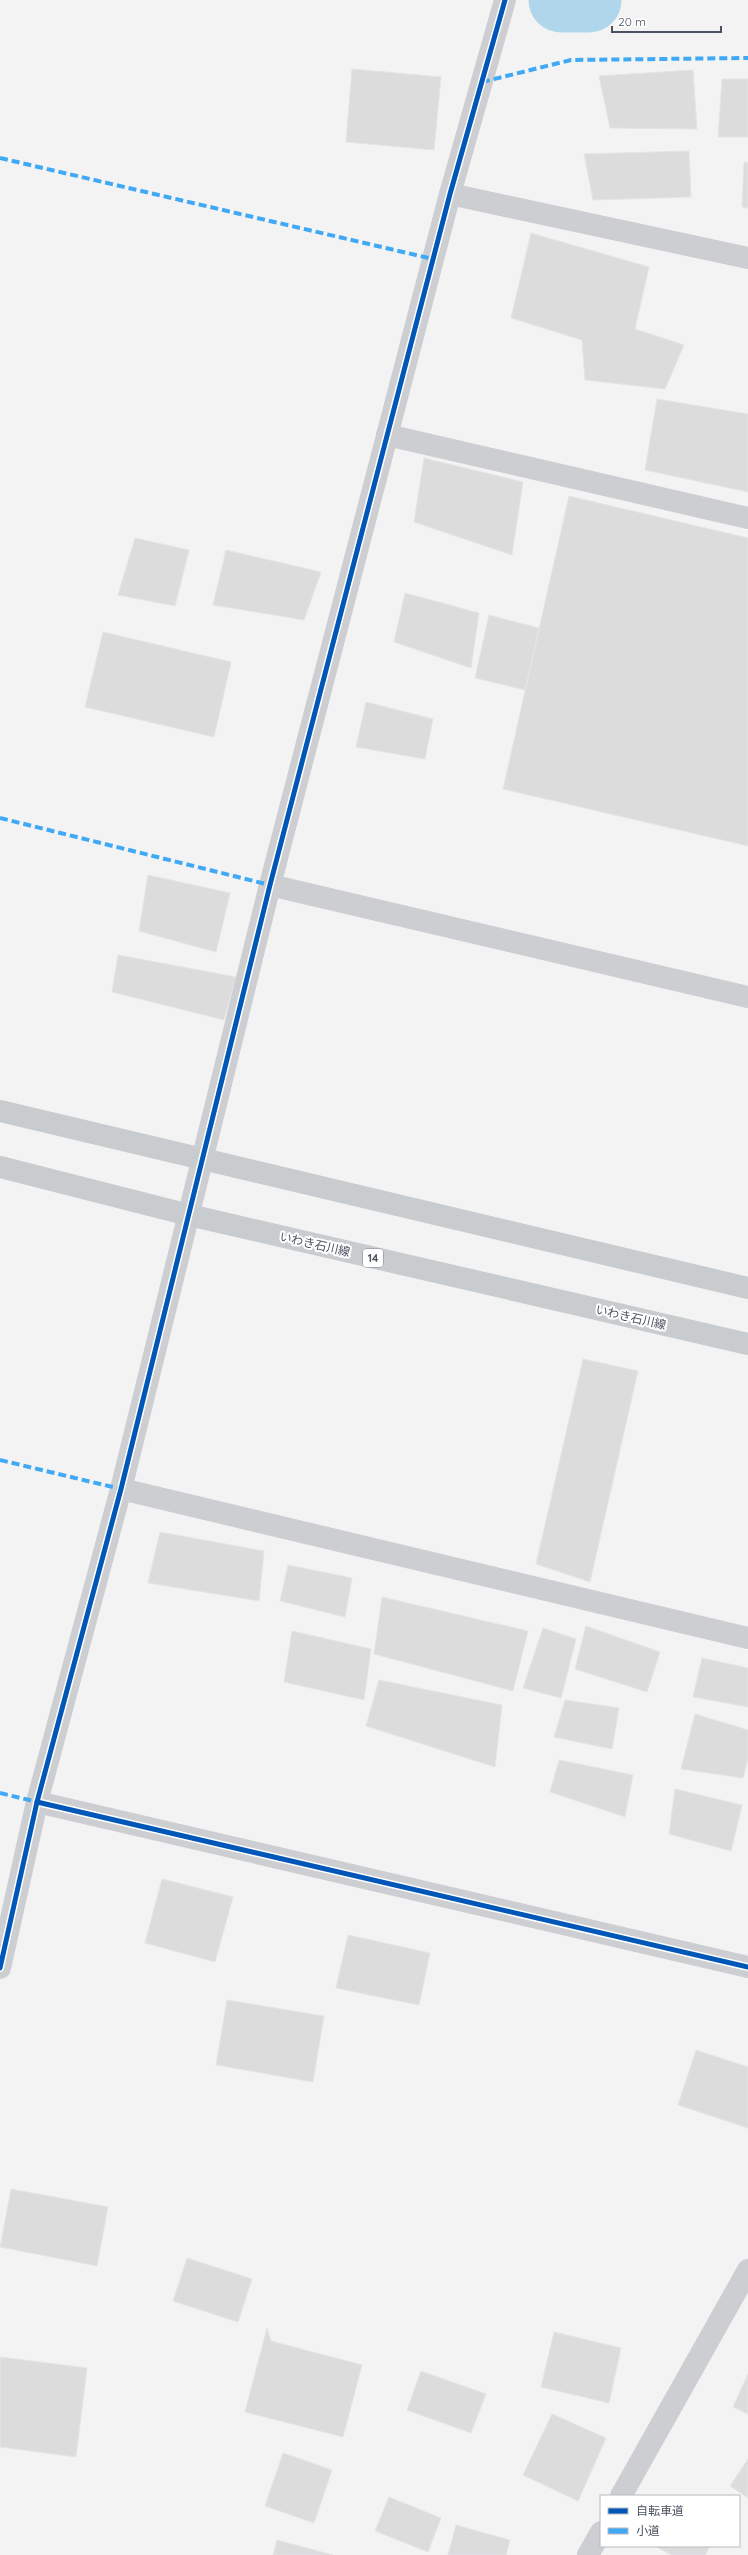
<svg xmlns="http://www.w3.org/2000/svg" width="748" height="2555" viewBox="0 0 748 2555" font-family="Quicksand,'Noto Sans JP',sans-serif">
<rect width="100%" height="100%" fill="#f3f3f3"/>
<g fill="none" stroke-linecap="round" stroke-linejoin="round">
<polyline stroke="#b0d6ec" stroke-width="65" points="561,0 589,0"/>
</g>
<g fill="#dcdcdd" stroke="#e4e5e6">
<polygon points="352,69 441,77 434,150 346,142"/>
<polygon points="693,70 697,129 610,128 599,76"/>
<polygon points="722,79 748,79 748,137 718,137"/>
<polygon points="689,151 691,197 593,200 584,154"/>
<polygon points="744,162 748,163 748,208 742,207"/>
<polygon points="531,233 649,267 635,329 684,345 665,389 585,380 582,340 511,318"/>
<polygon points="657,399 748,414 748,492 645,470"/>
<polygon points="424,458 523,482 512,555 414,522"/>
<polygon points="569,496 748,538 748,846 503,789"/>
<polygon points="135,538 189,550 175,606 118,595"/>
<polygon points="226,550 321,572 304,620 213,605"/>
<polygon points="405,593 479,613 471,668 394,642"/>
<polygon points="489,615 539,628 525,690 475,678"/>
<polygon points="103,632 231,662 214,737 85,707"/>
<polygon points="366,702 433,719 425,759 356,747"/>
<polygon points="148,875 230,893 216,952 139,931"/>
<polygon points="118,955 236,977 224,1020 112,992"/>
<polygon points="583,1359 638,1371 590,1582 536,1564"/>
<polygon points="160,1532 264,1551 259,1601 148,1583"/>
<polygon points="288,1565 352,1578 345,1617 280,1601"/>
<polygon points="382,1597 528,1631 513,1691 374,1654"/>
<polygon points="586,1626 660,1652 647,1692 575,1669"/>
<polygon points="543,1628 576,1639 561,1698 523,1688"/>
<polygon points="292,1631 371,1649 364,1700 284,1682"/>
<polygon points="702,1658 748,1668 748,1707 693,1697"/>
<polygon points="379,1680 502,1705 495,1767 366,1726"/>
<polygon points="565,1700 619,1708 612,1749 554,1737"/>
<polygon points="695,1714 748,1730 748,1759 743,1778 681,1769"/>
<polygon points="559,1760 633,1775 625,1817 550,1792"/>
<polygon points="675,1789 742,1805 731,1851 669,1834"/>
<polygon points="162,1879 233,1897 215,1962 145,1943"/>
<polygon points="348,1935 430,1953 419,2005 336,1988"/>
<polygon points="227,2000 324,2016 313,2082 216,2065"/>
<polygon points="696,2050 748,2067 748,2128 678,2105"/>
<polygon points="11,2189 108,2207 97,2266 0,2247"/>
<polygon points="187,2258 252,2279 238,2322 173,2301"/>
<polygon points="267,2328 271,2341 362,2365 343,2437 245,2412"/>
<polygon points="554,2332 621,2348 609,2403 541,2387"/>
<polygon points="0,2357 87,2368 76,2457 0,2447"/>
<polygon points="421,2371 486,2394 471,2433 407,2410"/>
<polygon points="748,2374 748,2414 733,2407"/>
<polygon points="552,2414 606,2438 578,2501 523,2475"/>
<polygon points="283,2453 332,2470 314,2523 265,2506"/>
<polygon points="748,2459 748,2498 730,2486"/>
<polygon points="389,2497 441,2518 428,2552 375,2531"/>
<polygon points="456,2525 510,2540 506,2555 448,2555"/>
<polygon points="277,2540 333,2555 273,2555"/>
<polygon points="654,2546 710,2546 705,2555 672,2555"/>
</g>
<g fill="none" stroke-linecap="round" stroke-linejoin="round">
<g stroke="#cdced1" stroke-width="22">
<polyline points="450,194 748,258"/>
<polyline points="387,435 748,518"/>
<polyline points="270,885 748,997"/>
<polyline points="121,1489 748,1638"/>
<polyline points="37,1802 748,1967"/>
<polyline points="0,1968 37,1802 121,1489 270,885 450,194 505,0"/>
<polyline points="621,2496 748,2270"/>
<polyline points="588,2555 601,2532"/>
</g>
<g stroke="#c9cccf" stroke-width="22">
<polyline points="0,1111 748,1288"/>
<polyline points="0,1167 189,1215 748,1344"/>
</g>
<g stroke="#3fa9f5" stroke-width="4" stroke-dasharray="8 4" stroke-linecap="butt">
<polyline points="482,82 571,60 748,58"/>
<polyline points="0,158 433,259"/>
<polyline points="0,818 270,885"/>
<polyline points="0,1460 121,1489"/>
<polyline points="0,1793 37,1802"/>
</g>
<defs>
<g id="cycleway">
<polyline points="37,1802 748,1967"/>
<polyline points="0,1968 37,1802 121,1489 270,885 450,194 505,0"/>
</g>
</defs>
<use href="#cycleway" stroke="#fff" stroke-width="8"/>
<use href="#cycleway" stroke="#0057b8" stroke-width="5"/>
</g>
<g text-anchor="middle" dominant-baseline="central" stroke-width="4" stroke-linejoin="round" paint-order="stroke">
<rect fill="#fff" stroke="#80868f" stroke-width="1" x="363" y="1249" width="20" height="18" rx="3"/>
<g font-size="11" font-weight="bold" fill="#4a525f">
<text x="373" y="1258">14</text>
</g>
<g font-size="12" fill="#4a525f" stroke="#fff">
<text transform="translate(315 1244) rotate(13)">いわき石川線</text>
<text transform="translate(631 1317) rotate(13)">いわき石川線</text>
</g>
</g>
<rect x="600" y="2495" width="140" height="52" fill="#ffffff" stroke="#b7babf"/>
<rect x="608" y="2508" width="20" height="6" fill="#0057b8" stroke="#b7babf"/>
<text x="636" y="2515" font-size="12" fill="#4a525f">自転車道</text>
<rect x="608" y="2528" width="20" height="6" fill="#3fa9f5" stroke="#b7babf"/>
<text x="636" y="2535" font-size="12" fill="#4a525f">小道</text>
<path d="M612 26v6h109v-6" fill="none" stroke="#4a525f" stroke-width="2"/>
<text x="618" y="26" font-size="12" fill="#4a525f" stroke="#ffffff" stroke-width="3" paint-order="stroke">20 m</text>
</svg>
